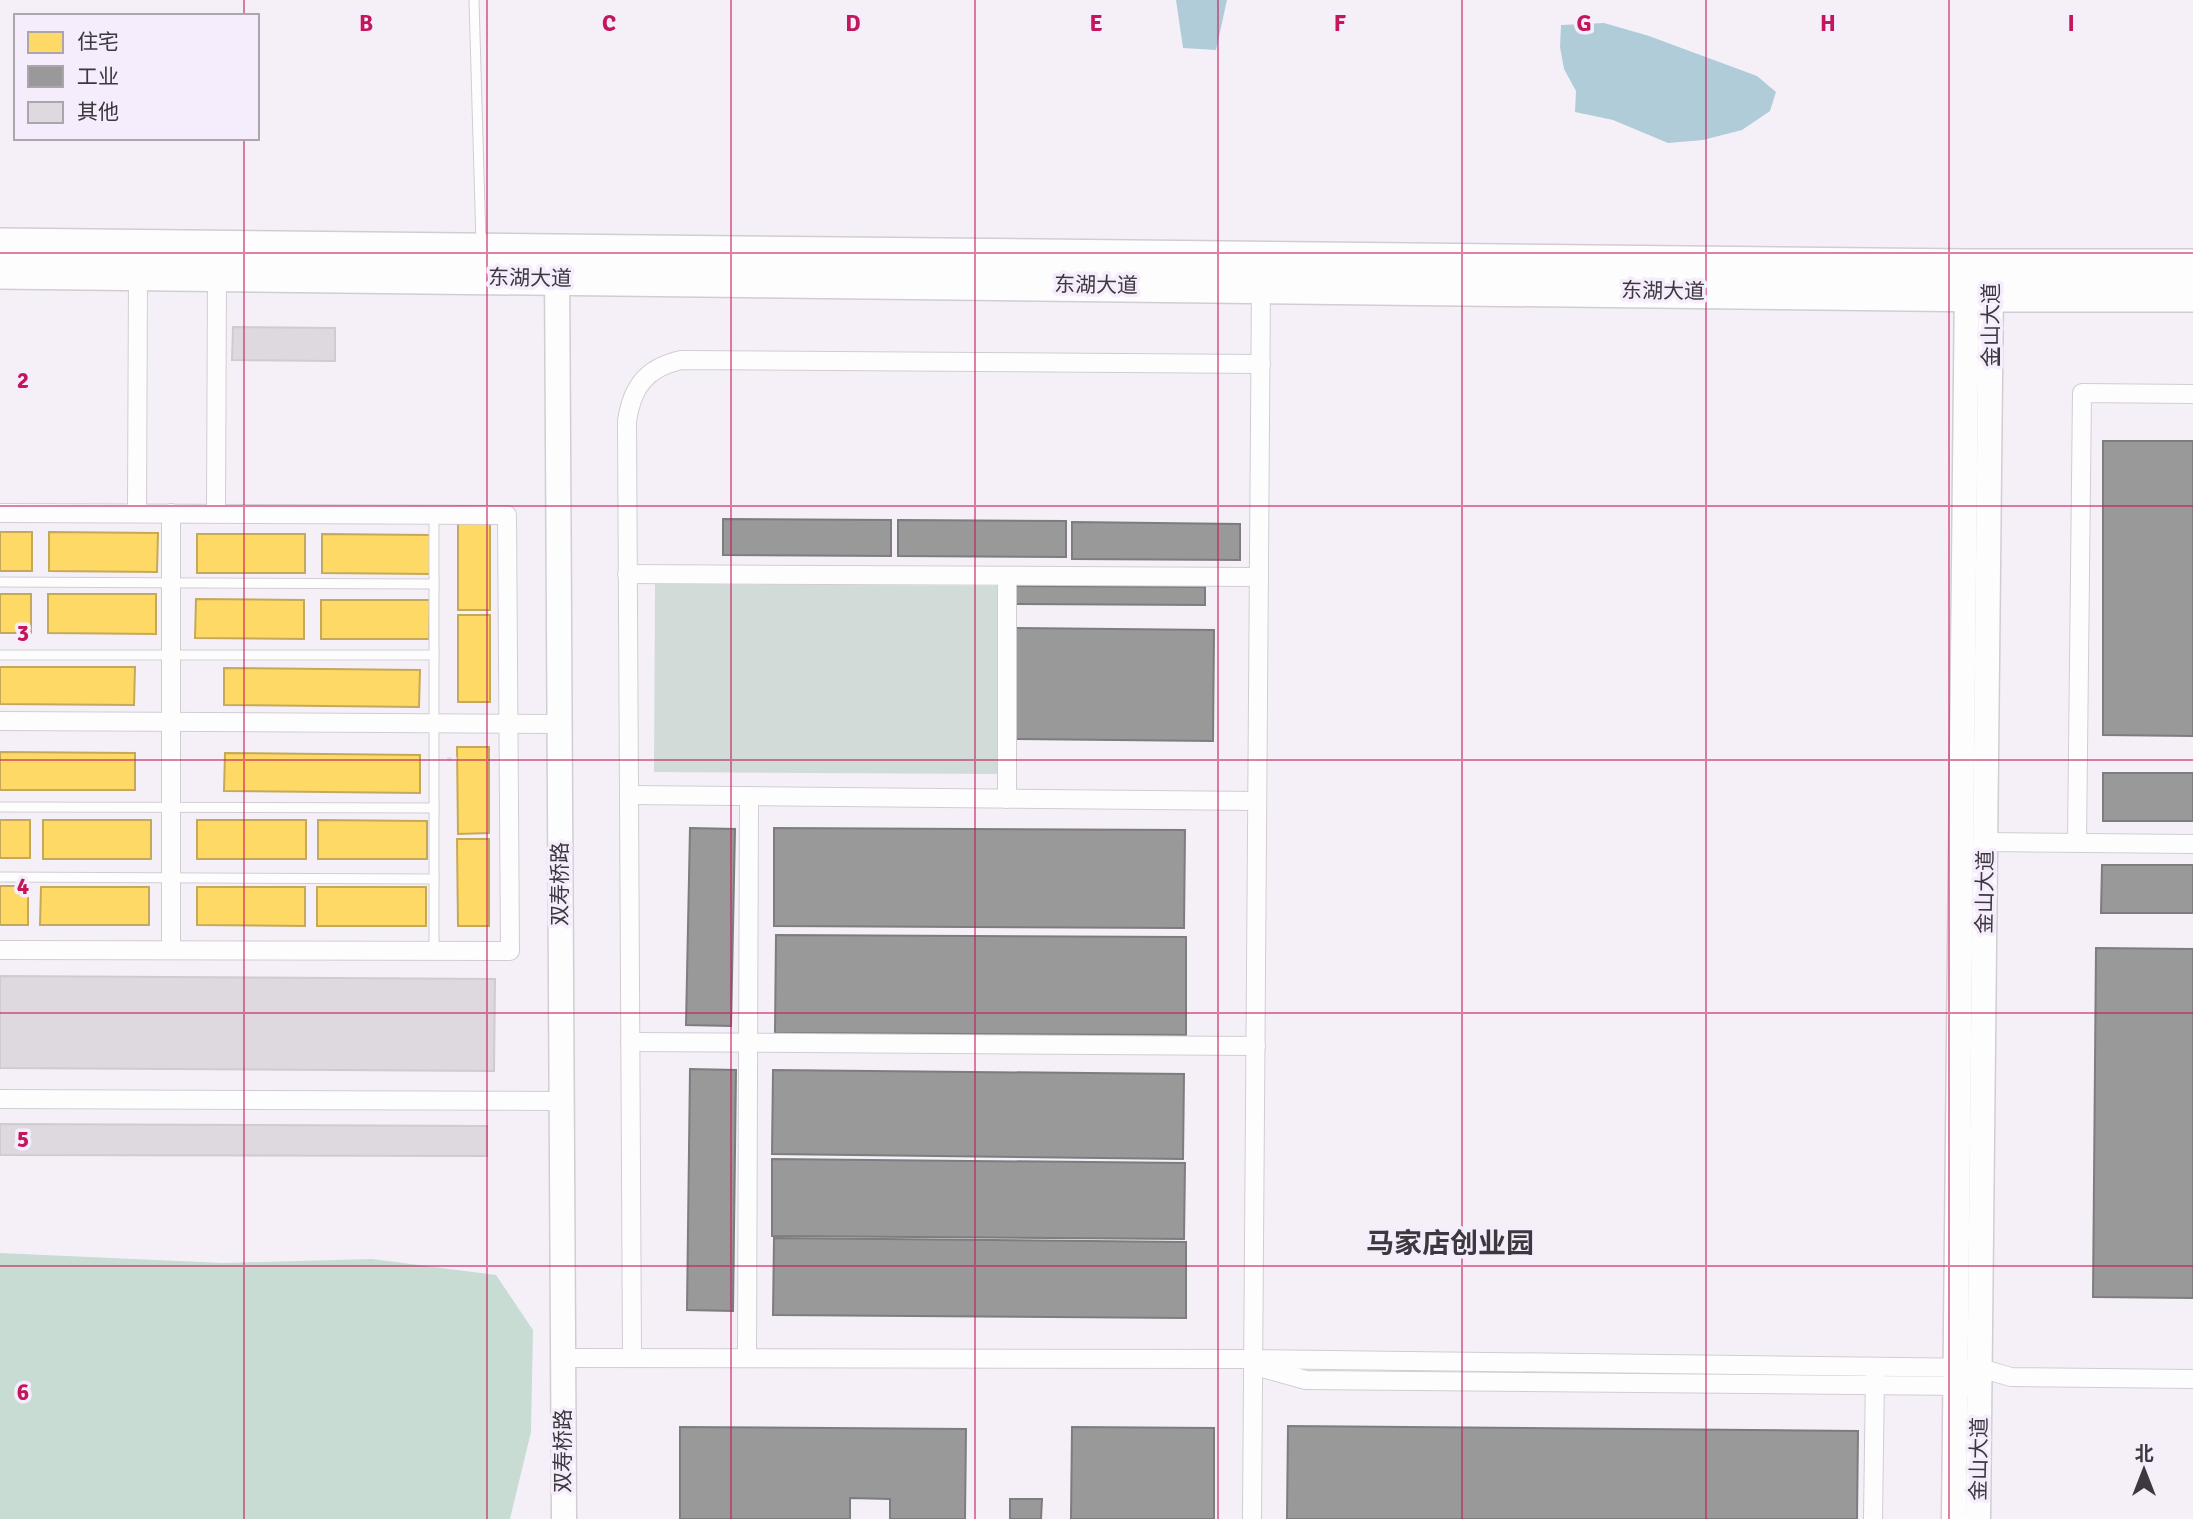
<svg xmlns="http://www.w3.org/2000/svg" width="2193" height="1519" viewBox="0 0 2193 1519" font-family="Signika,'Noto Sans SC',sans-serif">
<rect width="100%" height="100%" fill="#f5f0f8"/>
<polygon fill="#d1dcd9" points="655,584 999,586 998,774 654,772"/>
<polygon fill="#c8dcd3" points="0,1253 223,1263 372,1259 496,1275 533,1330 531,1432 510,1519 0,1519"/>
<g fill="#afccd8">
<polygon points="1176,0 1227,0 1216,50 1183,48"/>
<polygon points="1604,23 1649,36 1757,76 1776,92 1770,111 1742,130 1703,140 1668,143 1613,120 1575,112 1576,91 1564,69 1560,47 1561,25"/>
</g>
<g fill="#ffd966" stroke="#c4a95a" stroke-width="2">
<rect x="458" y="523" width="32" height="87"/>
<rect x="0" y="532" width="32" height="39"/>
<polygon points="49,532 158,533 157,572 49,571"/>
<rect x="197" y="534" width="108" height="39"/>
<polygon points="322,534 431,535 430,574 322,573"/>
<rect x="0" y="594" width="31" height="39"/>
<polygon points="48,594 156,594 156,634 48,633"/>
<polygon points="196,599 304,600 304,639 195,638"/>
<polygon points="321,600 430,600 429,639 321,639"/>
<rect x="458" y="615" width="32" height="87"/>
<polygon points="0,667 135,667 134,705 0,704"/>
<polygon points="224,668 420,670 419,707 224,705"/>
<polygon points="457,747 489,747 489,833 458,834"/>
<polygon points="0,752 135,753 135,790 0,790"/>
<polygon points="225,753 420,755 420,793 224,791"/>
<rect x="0" y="820" width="30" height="38"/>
<rect x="43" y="820" width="108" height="39"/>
<rect x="197" y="820" width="109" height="39"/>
<polygon points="318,820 427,821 427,859 318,859"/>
<polygon points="457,839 489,839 489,926 458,926"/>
<rect x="0" y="886" width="28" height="39"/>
<polygon points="41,887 149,887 149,925 40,925"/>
<polygon points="197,887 305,887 305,926 197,925"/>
<rect x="317" y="887" width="109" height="39"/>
</g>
<g fill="#999" stroke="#7d7c7e" stroke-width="2">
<polygon points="2103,441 2193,441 2193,736 2103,735"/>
<polygon points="723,519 891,520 891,556 723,555"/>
<polygon points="898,520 1066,521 1066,557 898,556"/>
<polygon points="1072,522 1240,524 1240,560 1072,559"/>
<polygon points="1011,586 1205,587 1205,605 1011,604"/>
<polygon points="1015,628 1214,630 1213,741 1014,739"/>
<rect x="2103" y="773" width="90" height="48"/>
<polygon points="690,828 735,829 731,1026 686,1025"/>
<polygon points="774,828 1185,830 1184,928 774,926"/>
<polygon points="2102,865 2193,865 2193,913 2101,913"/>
<polygon points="776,935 1186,937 1186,1035 775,1033"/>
<polygon points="2096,948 2193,949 2193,1298 2093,1297"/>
<polygon points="690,1069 736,1070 733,1311 687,1310"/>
<polygon points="773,1070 1184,1074 1183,1159 772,1154"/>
<polygon points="772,1159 1185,1163 1184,1239 772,1236"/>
<polygon points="774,1238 1186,1242 1186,1318 773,1315"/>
<polygon points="1288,1426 1858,1431 1857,1519 1287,1519"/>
<polygon points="680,1427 966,1429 965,1519 890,1519 890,1499 850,1498 850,1519 680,1519"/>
<polygon points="1072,1427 1214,1428 1214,1519 1071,1519"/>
<polygon points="1010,1499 1042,1499 1041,1519 1010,1519"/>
</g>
<g fill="#ded9df" stroke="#cfcbd0" stroke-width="2">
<polygon points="233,327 335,328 335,361 232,360"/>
<polygon points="0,976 495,979 494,1071 0,1068"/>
<polygon points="0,1124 487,1126 487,1156 0,1155"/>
</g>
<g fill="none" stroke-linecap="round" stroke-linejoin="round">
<defs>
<g id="lane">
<polyline points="474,0 481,243"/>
<polyline points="434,514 434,951"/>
<polyline points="0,582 434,584"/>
<polyline points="0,655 434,655"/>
<polyline points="0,807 434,808"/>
<polyline points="0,877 434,879"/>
</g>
<g id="street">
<polyline points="0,513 507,515 510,951 0,950"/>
<polyline points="137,513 138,273"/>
<polyline points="171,513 171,950"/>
<polyline points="216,514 217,274"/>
<polyline points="627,574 1259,577"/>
<polyline points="1007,576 1007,799"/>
<polyline points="0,721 559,724"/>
<polyline points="629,795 1257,801"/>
<polyline points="1985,842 2193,844"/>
<polyline points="2077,842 2082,393 2193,394"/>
<polyline points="630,1042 1256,1046"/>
<polyline points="0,1099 562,1101"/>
<polyline points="563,1358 1253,1359 1980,1368 2011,1377 2193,1379"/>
<path d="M632 1358 627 421C632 387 646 368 681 360L1261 364"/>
<polyline points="747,1358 749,796"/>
<polyline points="1255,1366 1306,1380 1967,1386"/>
<polyline points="1252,1519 1261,286"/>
<polyline points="1873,1519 1875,1376"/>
</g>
<g id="secondary">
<polyline points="557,263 564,1519"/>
<polyline points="1954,1519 1967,280"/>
<polyline points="1978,1519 1991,281"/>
</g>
<g id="highway">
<polyline points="0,245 1967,266 2193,266"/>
<polyline points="0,272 1991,295 2193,295"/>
</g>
</defs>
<use href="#lane" stroke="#d1cdd3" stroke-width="11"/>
<use href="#street" stroke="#d1cdd3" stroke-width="20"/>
<use href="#secondary" stroke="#d1cdd3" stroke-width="27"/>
<use href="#highway" stroke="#d1cdd3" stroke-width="36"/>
<polyline stroke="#e0dee0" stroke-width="3.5" stroke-dasharray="5 3.5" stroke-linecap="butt" points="447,759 457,759"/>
<use href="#lane" stroke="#fefdfe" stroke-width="9"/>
<use href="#street" stroke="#fefdfe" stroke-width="18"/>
<use href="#secondary" stroke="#fefdfe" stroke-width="24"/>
<use href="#highway" stroke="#fefdfe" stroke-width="33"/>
</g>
<path fill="none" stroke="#c2185b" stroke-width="2" stroke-opacity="0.55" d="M244 0V16M487 0V1519M731 0V1519M975 0V1519M1218 0V1519M1462 0V1519M1706 0V1519M1949 0V1519M244 138V1519M0 253H2193M0 506H2193M0 760H2193M0 1013H2193M0 1266H2193"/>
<g text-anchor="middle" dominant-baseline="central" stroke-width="7" stroke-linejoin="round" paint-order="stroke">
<g font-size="21" fill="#3c383e" stroke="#f6edfc">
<text transform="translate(530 278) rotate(1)">东湖大道</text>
<text transform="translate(1096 285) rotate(1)">东湖大道</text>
<text transform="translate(1663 291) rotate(1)">东湖大道</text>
<text transform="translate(1991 325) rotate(-90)">金山大道</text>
<text transform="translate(560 884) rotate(-90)">双寿桥路</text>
<text transform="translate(1985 892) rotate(-89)">金山大道</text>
<text transform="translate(563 1451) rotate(-90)">双寿桥路</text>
<text transform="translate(1979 1459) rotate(-89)">金山大道</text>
</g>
<g font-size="28" font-weight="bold" fill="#3c383e" stroke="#f6edfc">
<text x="1450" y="1244">马家店创业园</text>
</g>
</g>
<g font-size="23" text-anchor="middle" font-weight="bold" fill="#c2185b" stroke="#f6edfc" stroke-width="7" stroke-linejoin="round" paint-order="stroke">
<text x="366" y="31">B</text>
<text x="609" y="31">C</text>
<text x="853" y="31">D</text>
<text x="1096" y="31">E</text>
<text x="1340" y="31">F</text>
<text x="1584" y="31">G</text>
<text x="1828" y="31">H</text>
<text x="2071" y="31">I</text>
<text x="23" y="388">2</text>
<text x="23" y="641">3</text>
<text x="23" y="894">4</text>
<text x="23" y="1147">5</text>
<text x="23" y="1400">6</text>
</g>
<rect x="14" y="14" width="245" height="126" fill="#f6edfc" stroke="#aca5b0" stroke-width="2"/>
<rect x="28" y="32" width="35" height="21" fill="#ffd966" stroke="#aca5b0" stroke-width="2"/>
<text x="77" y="49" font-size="21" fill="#3c383e">住宅</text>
<rect x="28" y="66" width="35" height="21" fill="#999999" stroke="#aca5b0" stroke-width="2"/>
<text x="77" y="84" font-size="21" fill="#3c383e">工业</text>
<rect x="28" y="102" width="35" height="21" fill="#ded9df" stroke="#aca5b0" stroke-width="2"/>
<text x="77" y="119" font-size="21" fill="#3c383e">其他</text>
<g transform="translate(2144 1470)" stroke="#f6edfc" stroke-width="5" paint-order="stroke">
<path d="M0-5L12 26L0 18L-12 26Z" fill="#3c383e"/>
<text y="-10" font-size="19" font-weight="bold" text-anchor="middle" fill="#3c383e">北</text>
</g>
</svg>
